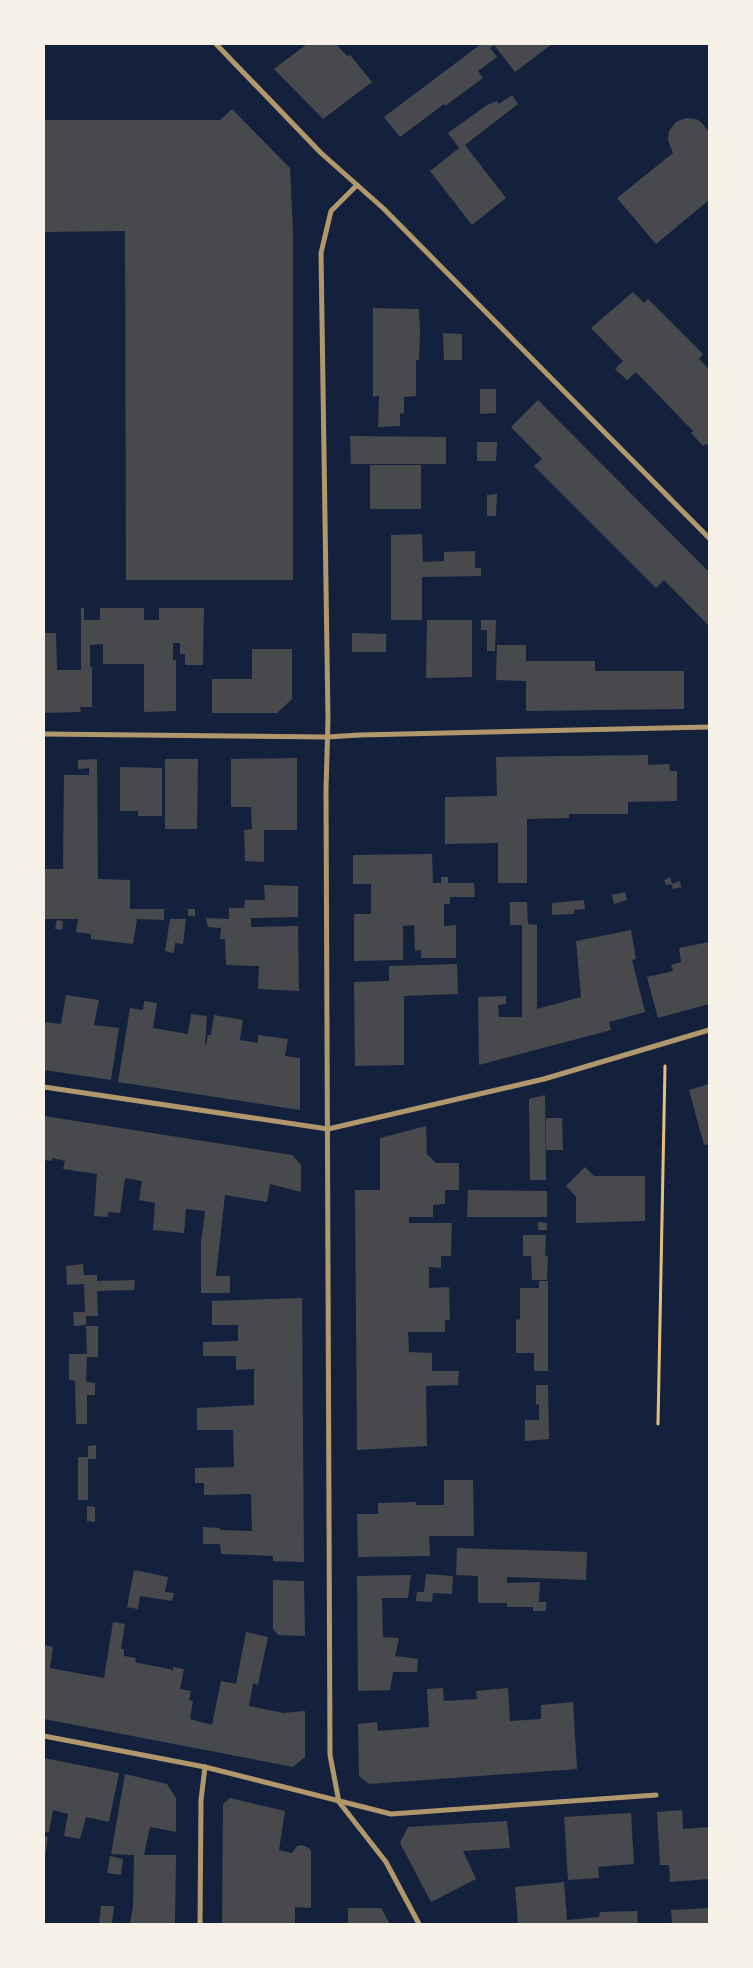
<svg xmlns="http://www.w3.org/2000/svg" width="753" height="1968" viewBox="0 0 753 1968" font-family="Overpass,sans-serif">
<rect width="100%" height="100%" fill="#14213d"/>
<g fill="#48494c">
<polygon points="307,44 336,44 347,56 350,55 372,82 323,119 274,69"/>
<polygon points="481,44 552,44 515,72 494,45 490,48 497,57 478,71 483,78 445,106 444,104 400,137 384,117"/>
<polygon points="512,95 518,104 465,145 506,198 472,225 430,171 459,148 448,133 487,105 497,101 499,104"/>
<polygon points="232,109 290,168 293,232 293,580 126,580 125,231 44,232 44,120 220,120"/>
<polygon points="686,118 696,119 701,122 709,132 709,200 656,244 617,198 673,153 668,140 669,131 676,122"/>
<polygon points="633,292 644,303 648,299 703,354 699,359 709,369 709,447 706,444 703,446 691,433 693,431 636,372 627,380 615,369 623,361 591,328"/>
<polygon points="373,308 419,309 420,332 419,360 416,360 416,396 404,397 404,413 400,414 400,426 378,427 379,396 373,397"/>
<polygon points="443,333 462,334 462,360 444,360"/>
<polygon points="480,389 496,389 496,413 480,414"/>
<polygon points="538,400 709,572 709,626 664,580 656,588 534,466 542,459 511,427"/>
<polygon points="350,436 446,437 446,464 351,464"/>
<polygon points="477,442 497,442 496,461 477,461"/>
<rect x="370" y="465" width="51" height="44"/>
<polygon points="497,494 496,516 487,516 487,495"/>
<polygon points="422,534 423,562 444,561 444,552 475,551 475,568 481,568 481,576 422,577 422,620 391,620 391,535"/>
<polygon points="81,608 84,608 84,620 100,620 100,608 144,608 144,620 159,620 159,608 204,608 203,665 185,665 185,654 180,654 180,643 173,643 173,660 176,660 176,711 144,712 144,664 103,664 103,644 90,645 90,667 92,667 92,707 80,707 81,712 44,713 44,633 56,633 57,670 81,670"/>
<polygon points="427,620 472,620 472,677 426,678"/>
<polygon points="481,620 496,620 495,651 487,651 487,630 481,630"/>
<polygon points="352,633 386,634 386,652 352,652"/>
<polygon points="497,645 526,645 526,661 595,661 595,671 684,671 684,709 526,711 526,681 496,680"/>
<polygon points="252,649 292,649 292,699 277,713 212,713 212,679 252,679"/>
<polygon points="648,755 648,765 669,764 670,771 677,771 677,801 628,802 628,814 569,814 569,818 527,819 527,883 498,883 498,843 445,844 445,797 497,796 496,757"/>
<polygon points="297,758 297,830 264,830 264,862 245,861 244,830 252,829 251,807 231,807 231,759"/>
<polygon points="97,759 98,879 130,880 130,909 164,909 164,920 137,919 133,944 91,939 91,934 76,932 78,919 44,919 44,869 63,869 64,775 89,775 89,768 78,769 78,760"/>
<polygon points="165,759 198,759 197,829 165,829"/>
<polygon points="120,767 162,768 162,816 138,816 138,811 120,811"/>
<polygon points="432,854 433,883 441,883 441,877 448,877 448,883 474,883 475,897 450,897 450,904 444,904 444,926 456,925 456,958 421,958 421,950 415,951 414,925 403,926 403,960 354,961 354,914 371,914 371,884 353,884 353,855"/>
<polygon points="670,877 672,884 680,881 681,887 673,889 671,884 666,885 664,880"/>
<polygon points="264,885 298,886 298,917 251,918 251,927 298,926 299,991 258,989 259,966 226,965 225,939 220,939 221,928 208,927 206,918 229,919 229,908 244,908 245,900 265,900"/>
<polygon points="625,892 627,900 614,904 612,895"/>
<polygon points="584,900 585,909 574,910 574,914 552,915 552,903"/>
<polygon points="510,902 527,902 528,924 537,925 537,1009 581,997 576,941 631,930 636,959 632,960 645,1012 609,1022 611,1030 479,1065 478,997 506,996 506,1004 498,1005 499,1017 522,1017 522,925 510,925"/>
<rect x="188" y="909" width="7" height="7"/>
<polygon points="170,919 186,919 183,944 175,943 174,953 165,951"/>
<polygon points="57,920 63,921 62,930 55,929"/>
<polygon points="709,942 709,1004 658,1018 647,977 673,971 671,965 681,962 679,948"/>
<polygon points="457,964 458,994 404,996 404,1065 355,1066 354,982 389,981 389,966"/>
<polygon points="66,995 99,1000 94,1025 119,1028 111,1080 44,1070 44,1022 61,1024"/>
<polygon points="144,1001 157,1003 153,1028 188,1034 191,1014 207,1016 205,1045 206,1045 208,1035 211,1035 214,1015 243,1020 240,1040 258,1043 258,1035 288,1039 285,1056 300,1058 300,1110 118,1082 130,1008 143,1010"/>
<polygon points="709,1084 709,1144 704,1145 689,1090"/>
<polygon points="545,1095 546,1180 530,1180 529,1099"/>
<polygon points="44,1116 292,1155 301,1165 301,1192 270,1184 267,1202 225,1195 216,1276 230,1276 230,1293 201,1293 201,1243 205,1211 186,1209 184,1233 153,1230 155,1203 139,1200 142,1181 125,1178 120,1213 108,1212 108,1217 94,1216 97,1174 63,1169 65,1161 53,1158 52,1161 44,1160"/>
<polygon points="546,1118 562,1118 563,1150 546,1150"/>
<polygon points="426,1126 427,1154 436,1163 459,1163 459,1190 445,1190 445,1204 433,1205 433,1217 409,1217 409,1223 452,1223 451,1256 441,1256 441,1268 429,1267 429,1288 449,1287 450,1320 445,1320 445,1332 408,1332 409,1352 432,1353 432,1371 459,1371 458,1385 426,1386 427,1446 357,1450 355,1190 380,1190 380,1138"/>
<polygon points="585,1167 594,1176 645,1176 645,1221 576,1223 576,1197 566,1186"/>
<polygon points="468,1190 547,1191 547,1217 467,1217"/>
<polygon points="538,1222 547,1223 547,1230 538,1230"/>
<polygon points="523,1235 546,1235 545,1256 548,1256 547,1280 532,1280 531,1256 523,1256"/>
<polygon points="83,1264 84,1275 97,1275 97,1281 135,1280 134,1290 97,1291 98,1316 86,1316 86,1325 74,1326 73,1312 85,1312 84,1284 67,1285 66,1266"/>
<polygon points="539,1281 548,1281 548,1371 534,1371 534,1353 516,1353 516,1320 520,1319 520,1288 539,1288"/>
<polygon points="302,1298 304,1562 273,1561 273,1556 221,1554 220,1544 203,1544 203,1527 220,1528 220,1530 252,1531 251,1494 204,1495 204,1483 195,1483 195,1468 234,1467 233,1430 197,1430 197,1408 254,1405 254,1369 236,1370 236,1356 203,1356 203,1342 238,1341 238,1325 212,1325 212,1301"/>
<polygon points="86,1326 98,1326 98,1357 87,1357 86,1381 87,1382 95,1383 95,1395 87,1395 87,1424 76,1424 75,1381 69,1380 69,1354 87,1354"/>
<polygon points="536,1385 548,1385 549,1439 525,1441 525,1420 539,1420 539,1404 536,1405"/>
<polygon points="96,1445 96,1459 88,1459 88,1500 78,1500 78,1457 88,1457 88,1446"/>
<polygon points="444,1480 473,1480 474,1536 429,1536 430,1556 358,1557 357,1514 378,1514 378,1503 416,1502 416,1505 444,1505"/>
<polygon points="87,1506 95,1507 95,1522 87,1521"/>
<polygon points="457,1548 587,1552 586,1580 507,1577 507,1583 540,1582 539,1602 546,1602 546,1611 533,1611 533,1607 507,1607 507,1603 478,1603 478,1576 456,1575"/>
<polygon points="134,1570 168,1577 165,1592 174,1593 172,1601 140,1596 138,1609 127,1607"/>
<polygon points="426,1574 453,1576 452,1594 433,1593 432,1602 416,1601 417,1592 424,1592"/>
<polygon points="411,1575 408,1598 382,1598 383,1637 399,1638 395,1656 418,1659 417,1672 393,1672 390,1690 358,1691 357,1576"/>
<polygon points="273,1580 304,1581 305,1636 278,1635 273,1629"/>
<polygon points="113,1622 125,1624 121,1649 124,1649 124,1656 136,1658 135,1662 173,1670 173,1667 184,1669 180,1689 191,1691 189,1700 193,1701 190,1719 212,1725 221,1681 236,1684 246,1632 268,1637 258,1685 253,1683 249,1706 284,1713 305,1711 305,1757 293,1767 44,1719 44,1645 53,1647 50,1668 104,1678"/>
<polygon points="443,1688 444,1701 477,1699 476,1691 508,1688 510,1721 541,1719 541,1705 573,1702 577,1769 369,1784 359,1776 358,1724 377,1722 378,1731 429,1727 427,1689"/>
<polygon points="44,1758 119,1773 109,1822 86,1817 80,1839 64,1836 68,1814 53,1810 49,1832 44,1832"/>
<polygon points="125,1774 167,1784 176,1798 176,1832 150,1827 144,1855 176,1855 175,1924 130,1924 133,1906 134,1855 111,1854"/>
<polygon points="230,1798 285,1811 279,1850 292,1853 297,1846 302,1845 309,1848 311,1851 311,1908 295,1907 295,1923 222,1924 223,1804"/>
<polygon points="682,1810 683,1829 709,1827 709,1879 670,1882 669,1865 660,1865 657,1812"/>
<polygon points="631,1813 634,1864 598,1867 599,1878 568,1880 564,1817"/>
<polygon points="507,1821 510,1848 463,1851 476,1879 431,1902 400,1843 408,1827"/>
<polygon points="44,1836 48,1837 45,1856 44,1856"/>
<polygon points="110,1856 123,1859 121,1875 107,1873"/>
<polygon points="564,1882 567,1920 599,1917 600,1912 637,1911 638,1924 518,1924 515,1887"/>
<polygon points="101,1906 114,1906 112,1924 99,1924"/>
<polygon points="348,1908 381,1908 390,1924 348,1924"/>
<polygon points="709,1908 709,1924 672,1924 671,1910"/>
</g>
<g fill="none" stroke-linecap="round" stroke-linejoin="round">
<polyline stroke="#e5c07b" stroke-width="3" points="658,1424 665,1066"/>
<g stroke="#b1986c" stroke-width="5">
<polyline points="216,44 321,153 383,208 709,538"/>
<polyline points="357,185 331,211 321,253 328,719 326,790 330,1755 339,1802 386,1862 419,1924"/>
<polyline points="44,734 327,737 360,735 709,727"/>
<polyline points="44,1087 328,1129 544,1079 709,1030"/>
<polyline points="44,1736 205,1767 391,1814 656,1795"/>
<polyline points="200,1924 201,1800 205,1767"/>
</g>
</g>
<rect width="753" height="1968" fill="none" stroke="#f6f1e7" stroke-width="90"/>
</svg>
